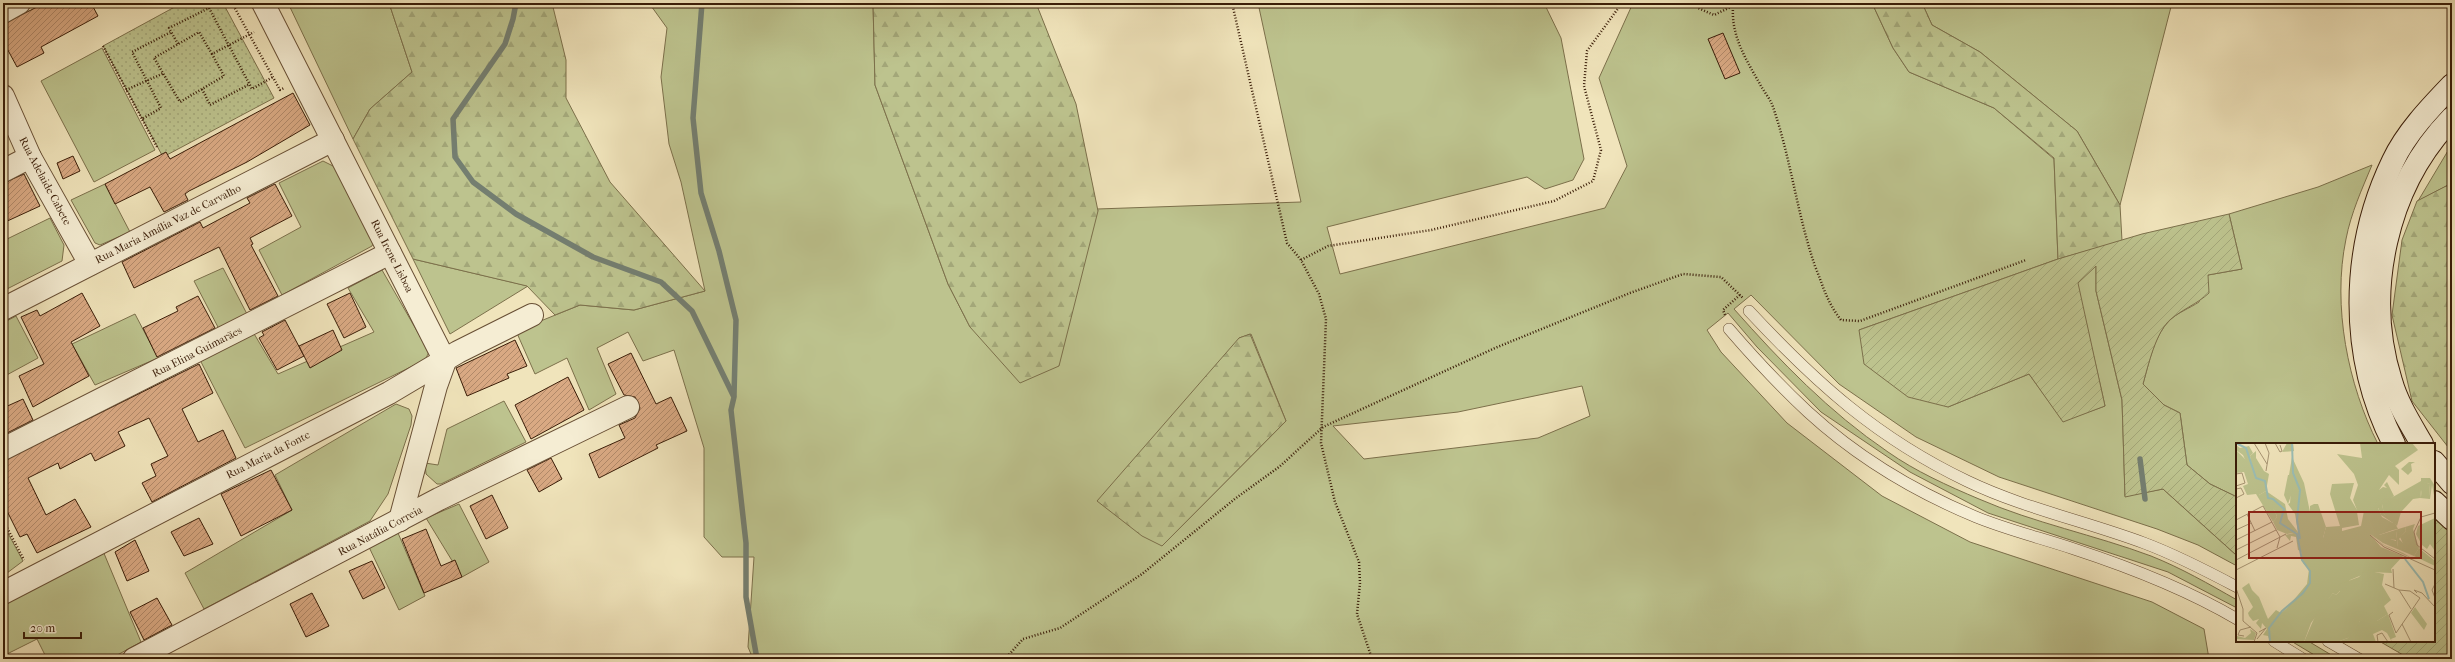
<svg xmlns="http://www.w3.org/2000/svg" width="2455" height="662" viewBox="0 0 2455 662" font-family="'IM FELL French Canon',serif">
<defs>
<pattern id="forest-firs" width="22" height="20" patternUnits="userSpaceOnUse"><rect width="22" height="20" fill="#bdc38e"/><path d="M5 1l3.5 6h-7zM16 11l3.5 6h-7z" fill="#a3a779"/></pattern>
<pattern id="park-dots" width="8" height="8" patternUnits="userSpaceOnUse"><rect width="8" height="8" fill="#bdc38e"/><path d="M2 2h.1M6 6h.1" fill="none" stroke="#a3a779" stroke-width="1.8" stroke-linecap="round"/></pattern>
<pattern id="garden-furrows" width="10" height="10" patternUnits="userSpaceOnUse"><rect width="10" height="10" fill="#bdc38e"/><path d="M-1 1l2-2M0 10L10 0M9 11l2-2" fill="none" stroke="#a3a779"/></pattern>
<pattern id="building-hatch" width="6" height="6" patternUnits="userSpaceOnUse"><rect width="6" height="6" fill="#d9a983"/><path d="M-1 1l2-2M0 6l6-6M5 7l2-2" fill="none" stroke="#b18969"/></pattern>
</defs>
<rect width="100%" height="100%" fill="#f0e4bb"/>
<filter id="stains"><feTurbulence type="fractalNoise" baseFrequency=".005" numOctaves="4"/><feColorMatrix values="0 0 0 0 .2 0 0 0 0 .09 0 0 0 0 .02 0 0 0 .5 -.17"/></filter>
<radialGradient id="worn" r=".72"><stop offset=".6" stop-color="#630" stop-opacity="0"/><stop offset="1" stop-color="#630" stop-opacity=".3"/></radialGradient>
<g fill="#bdc38e" stroke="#7c704b" fill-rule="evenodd">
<polygon points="288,3 389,3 412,72 370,109 353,139"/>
<path d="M649 3H873L875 85 948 284 970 327 1098 211 1097 209 1301 202 1258 3H1544L1561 38 1584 159 1573 180 1545 189 1527 177 1327 227 1340 274 1605 208 1627 166 1599 78 1633 3H1872L1893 48 1909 72 1994 108 2054 159 2058 259 1859 330 1948 407 2029 374 2063 421 2105 406 2077 283 2096 265V291L2122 400 2125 496 2163 489 2235 554 2237 551V566L2198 545 2157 529 1999 477 1916 437 1839 384 1751 295 1734 309C1781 362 1829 412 1888 452 1915 471 1948 486 1979 499 2034 523 2095 535 2151 556 2181 568 2209 584 2237 600V608L2168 572 1988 513 1910 472 1821 412 1757 347 1728 313 1707 330 1721 352 1787 423 1882 496 1970 542 2152 602 2204 629 2209 659H753L748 647 754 557H722L704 537V448L674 350 643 361 628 332 597 348 616 394 589 410 567 358 535 374 516 331 580 305 634 310 705 291 681 182 669 144 661 77 667 28ZM1251 334 1286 421 1162 546 1239 338ZM1582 386 1590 416 1538 438 1364 459 1333 426 1458 412Z"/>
<polygon points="1922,3 2172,3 2120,205 2077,131 1980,52 1932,25"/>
<polygon points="102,48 155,150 94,182 41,81"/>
<polygon points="2452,144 2452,183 2418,201"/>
<polygon points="323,161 335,167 374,242 372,246 282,295 259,250 301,227 279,183"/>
<path d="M2372 165C2362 189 2351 213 2346 239 2332 306 2348 385 2378 444H2237V497L2210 484 2187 465 2180 413 2164 405 2143 384C2149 363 2154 335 2170 320 2177 313 2190 308 2199 302L2208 275 2242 269 2229 214 2318 187Z"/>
<polygon points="105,184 130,232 100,245 95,243 71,200"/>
<polygon points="50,218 64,245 62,261 3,291 3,241"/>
<polygon points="413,259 528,286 450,334"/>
<polygon points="223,268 247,314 219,329 194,281"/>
<polygon points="382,270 429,352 425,360 245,448 199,358 253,332 278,374 374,332 348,288"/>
<polygon points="135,314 158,358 95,385 72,344"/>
<polygon points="16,316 38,358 3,377 3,323"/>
<polygon points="504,401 526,442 441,484 437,484 426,474 425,463 438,465 447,429"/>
<polygon points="396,404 409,409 412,416 411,425 388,494 370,521 204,609 185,573 292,510 275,475"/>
<polygon points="459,504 489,562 462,577 426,518"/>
<polygon points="3,524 23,561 3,576"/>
<polygon points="398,533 425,596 399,610 368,545"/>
<polygon points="103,551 141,642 110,659 47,659 37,639 7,654 3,646 3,601"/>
<polygon points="2291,641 2308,641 2338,659 2321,659"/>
</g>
<g fill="url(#forest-firs)" stroke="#7c704b">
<polygon points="389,3 552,3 566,60 566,98 610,182 705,291 634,310 580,305 555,315 527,286 413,259 353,139 370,109 412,72"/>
<polygon points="873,3 1036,3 1076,104 1098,211 1059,366 1020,383 970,327 948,284 875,85"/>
<polygon points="1872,3 1922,3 1932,25 1980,52 2077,131 2120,205 2122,241 2058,259 2054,158 1994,108 1909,72 1893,48"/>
<polygon points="2452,183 2452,452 2412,401 2392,315 2402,240 2417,201"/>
<polygon points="1250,334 1286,421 1162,546 1142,536 1097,501 1239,338"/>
</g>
<polygon fill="url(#park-dots)" stroke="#7c704b" points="182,3 223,3 274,98 163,157 103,46"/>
<g fill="url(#garden-furrows)" stroke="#7c704b">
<path d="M2229 214 2242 269 2208 275 2209 293C2197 304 2183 309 2171 319 2156 331 2148 366 2143 384L2164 405 2180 413 2187 465 2210 484 2237 497V551L2235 554 2163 489 2125 497 2122 400 2096 291V266L2078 283 2105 406 2063 422 2029 374 1948 407 1908 397 1864 364 1859 330 2058 259 2142 234Z"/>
<polygon points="2434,516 2452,534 2452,659 2410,659 2379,641 2434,641"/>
</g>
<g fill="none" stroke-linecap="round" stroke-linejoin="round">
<g stroke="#747e70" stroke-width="5.5">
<polyline points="516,3 513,19 505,44 453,119 455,157 473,182 516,214 593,257 661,282 692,311 734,397 731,410 746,543 746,597 757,659"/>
<polyline points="702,3 693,118 701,193 719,251 736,320 734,395"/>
<polyline points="2140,459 2145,499"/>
</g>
</g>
<g fill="url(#building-hatch)" stroke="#3a1d08">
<polygon points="45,3 91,3 98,16 41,47 44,53 17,67 3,41 3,24"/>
<polygon points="1723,33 1740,73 1725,79 1708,39"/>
<polygon points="293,93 310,125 247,162 189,191 185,194 188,200 164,212 150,187 115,204 105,184 166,152 170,159"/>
<polygon points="73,156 80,171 63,179 57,163"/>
<polygon points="24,174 40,206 3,223 3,183"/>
<polygon points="275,184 292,216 250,238 253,244 251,245 278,296 250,310 219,247 134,288 122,262 200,222 203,228 250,203 247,198"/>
<polygon points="82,293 100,326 71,342 89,376 33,407 19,376 44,364 21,317 37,310 40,316"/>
<polygon points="350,293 366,327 344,338 327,304"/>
<polygon points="198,296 215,328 157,357 143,328 178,311 176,307"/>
<polygon points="285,320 304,356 277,370 259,338 264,335 262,332"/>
<polygon points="333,330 342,350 310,368 299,346"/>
<polygon points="515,340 527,366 507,374 509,378 467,396 456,368"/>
<polygon points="631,353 656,404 671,397 687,431 656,445 658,448 599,478 589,454 625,438 619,425 635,418 640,408 635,397 624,395 608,364"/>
<polygon points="199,364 213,393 182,409 198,442 223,430 236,458 152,502 142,483 156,476 151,464 168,456 149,418 118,432 125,446 95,461 91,453 60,469 58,463 28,478 46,515 75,499 91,527 37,553 27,534 20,537 3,503 3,461"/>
<polygon points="568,377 584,410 531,439 515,405"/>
<polygon points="23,399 33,420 5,434 3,408"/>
<polygon points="551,458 562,479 539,492 527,470"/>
<polygon points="271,470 292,510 241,536 221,494"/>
<polygon points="492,495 508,528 486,539 470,506"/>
<polygon points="199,518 213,544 184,556 171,532"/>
<polygon points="426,529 441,566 455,560 462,577 424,593 402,539"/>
<polygon points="135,540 149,571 127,581 115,552"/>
<polygon points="372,561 385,588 363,599 349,571"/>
<polygon points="312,593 329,626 306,637 290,604"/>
<polygon points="157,598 172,625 144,640 130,612"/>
</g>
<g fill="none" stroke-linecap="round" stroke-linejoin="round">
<defs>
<g id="lane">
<path d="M1749 311C1816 383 1877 438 1967 481 2023 508 2085 521 2144 543 2176 555 2207 571 2237 587"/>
<path d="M1729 329C1754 358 1780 386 1808 412 1856 456 1916 492 1976 517 2008 530 2041 538 2074 549 2129 567 2186 589 2237 619"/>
<polyline points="2274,641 2303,659"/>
<polyline points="2328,641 2359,659"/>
</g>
<g id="street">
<polyline points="263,3 445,361 436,386 400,520"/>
<polyline points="3,12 19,3"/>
<polyline points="3,96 30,157 90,264"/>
<polyline points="3,171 30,157"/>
<polyline points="3,309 333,140"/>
<polyline points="3,449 390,253"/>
<polyline points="3,593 389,393 458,352 532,315"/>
<polyline points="134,659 439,499 628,407"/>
</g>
<g id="secondary">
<path d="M2394 444C2349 356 2350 250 2393 161 2406 133 2430 108 2452 85"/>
<path d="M2422 444C2411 425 2397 403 2391 381 2363 292 2386 186 2452 118"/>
<polyline points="2434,462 2452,483"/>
<polyline points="2434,502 2452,519"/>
</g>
</defs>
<use href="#lane" stroke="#684f35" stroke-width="12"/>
<use href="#street" stroke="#684f35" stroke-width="24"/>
<use href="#secondary" stroke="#3a1d08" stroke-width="24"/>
<g stroke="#3a1d08" stroke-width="2.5" stroke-dasharray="1 2" stroke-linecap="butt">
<polyline points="232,3 280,90 284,88"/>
<polyline points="1232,3 1287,243 1301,260 1319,294 1326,319 1321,443 1335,502 1359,562 1360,583 1357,614 1372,659"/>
<polyline points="1696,3 1698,8 1714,15 1739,3"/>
<path d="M1733 7C1731 37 1747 61 1761 86 1765 93 1771 100 1773 107 1791 159 1797 214 1815 266 1823 286 1827 302 1841 320L1860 321 2026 260"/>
<polyline points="209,8 252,89 273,77"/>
<polyline points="178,44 169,28 209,8 207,3"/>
<polyline points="103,46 142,119"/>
<polyline points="212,54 199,32 154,58 180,102 224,76 212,54 254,32"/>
<polyline points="202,89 210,105 250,84"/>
<polyline points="126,90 164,73"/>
<polyline points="157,147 142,119 161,108 132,52 171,32"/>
<polyline points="1301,260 1328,246 1431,230 1554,201 1593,181 1601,150 1584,86 1587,51 1622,3"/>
<polyline points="1725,315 1723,310 1741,294"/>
<polyline points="3,520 24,560"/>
<polyline points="1005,659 1023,639 1060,628 1142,574 1236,498 1279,467 1323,427 1495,348 1630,293 1683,274 1721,277 1743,298"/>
</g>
<use href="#lane" stroke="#f5edd3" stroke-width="11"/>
<use href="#street" stroke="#f5edd3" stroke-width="22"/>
<use href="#secondary" stroke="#f5edd3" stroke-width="22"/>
</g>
<g text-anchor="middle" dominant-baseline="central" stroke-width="3" stroke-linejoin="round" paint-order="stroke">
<g font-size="11" fill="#3a1d08" stroke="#f5edd3">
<text transform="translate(45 181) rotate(62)">Rua Adelaide Cabete</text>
<text transform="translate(168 224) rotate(-27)">Rua Maria Amália Vaz de Carvalho</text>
<text transform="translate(392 256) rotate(63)">Rua Irene Lisboa</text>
<text transform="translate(197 352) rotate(-27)">Rua Elina Guimarães</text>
<text transform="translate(268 455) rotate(-27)">Rua Maria da Fonte</text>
<text transform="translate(380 531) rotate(-28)">Rua Natália Correia</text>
</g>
</g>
<g transform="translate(2236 443)">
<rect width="199" height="199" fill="#f0e4bb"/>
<path d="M51 0H57L58 8 46 9ZM124 0H176L182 7 159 23 163 27V42L153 32 143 47 147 44 151 45 148 42 151 39 158 53 155 55 185 38 194 41 193 53H186L185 47 184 55 177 56 165 69 161 83 148 71 146 61 142 65 146 74 157 80V87L143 92 160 98 158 89 160 88 162 104 168 103 164 94 170 88 169 84 179 81 177 86 183 105 178 113 147 100 134 91 148 102 167 110 179 117 147 102 134 91 145 104 167 113 155 126 156 130 133 129 114 137 100 152 97 150 75 180 68 199H34L32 193 27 192 31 186 26 180 25 186 20 180 23 176 17 178 13 173 12 170 17 164 6 145 13 140 16 147 23 154 32 176 40 167 45 170 51 165 71 141 73 126 67 120 65 108 62 107 60 94 55 93 54 98 49 92 62 89 59 71 52 61 54 60 56 33 53 32 56 14 68 40 74 69 87 95 90 84 104 83 94 51 96 41 118 40 114 55 121 67 117 57 122 42 118 31 101 11 126 15ZM128 68 125 83 106 88V85L123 82 121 69ZM0 7 16 23 14 13 20 8V15L28 28 33 31 30 48 23 52 39 68 41 74 37 79 20 51 11 52 7 43 12 41 8 29 0 30ZM173 19H179L175 21 176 28 172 32 165 26ZM179 164 191 181 188 187 175 170ZM152 171 160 194 155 196 156 199 151 190 146 187 137 191 140 199H101L112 195 124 178H141ZM14 186 20 190 18 197 0 196 1 193 9 195 15 190Z" fill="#bdc38e" fill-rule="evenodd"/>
<path d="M0 2 4 5 13 3 17 10 14 13 16 23H12L7 12 0 7ZM52 32H56L57 47 52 61 48 52ZM185 35H194L199 43V57L196 42 194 56 184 55 185 47 186 53H193L194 41 185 39ZM30 48 49 61 52 76 62 89 51 91 41 87 37 79 41 74 39 68 25 58 23 52ZM142 55 148 59 146 61 148 71 158 78 162 86 157 87V80L145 72 139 57ZM78 61H82L90 84 87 95 84 96 74 75V63ZM199 75V108L194 101 191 106 186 102 180 91 182 83ZM100 92 103 98 94 107 90 104ZM129 127 148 131 146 142 155 157 148 163 152 171 141 178H124L117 193 101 199H68L80 171 97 150 100 152 104 148 102 144 104 141 123 134Z" fill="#bdc38e"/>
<path d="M169 84 170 88 163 96 171 104 169 108 162 104 160 88V97L143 95V92ZM183 105 199 118V123L178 113Z" fill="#bdc38e"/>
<path fill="none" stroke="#9bbeb5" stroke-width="2" d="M0 0 10 5 20 35 29 38 32 55 37 56 48 66 44 80 61 91 66 117 74 128V140L67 150 46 168 33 185 34 199M56 0 57 30 64 47 61 77 64 96M169 116 187 139 193 156"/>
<path fill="none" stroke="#a79473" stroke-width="1" d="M18 0 31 21M29 0 33 10 30 28M39 0 44 9 46 8 44 2M0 31 6 30 9 40 0 43M0 46 5 45 8 51 0 55M199 70 185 74 178 89 181 102 199 116M11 71 19 88M0 77 27 63 44 94 41 105M0 87 15 80M134 92 148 104 199 127M0 97 36 79M0 107 40 87M0 117 50 91M157 126 158 145M0 127 57 98M149 141 163 147 174 148 184 155M199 141 196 147 199 155M0 145 7 166V178M163 147 175 166M181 150 178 147 186 150 199 164M157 169 153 172 160 190 184 155M7 178 21 190 18 199M166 181 175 199M8 193 2 192 4 187 15 184M21 196 30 185 23 189M142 199 141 192 146 190 152 199"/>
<path fill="#8f2418" fill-opacity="0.15" stroke="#8f2418" stroke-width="2" d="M13 69H185V115H13Z"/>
<rect width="199" height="199" fill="none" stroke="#3a1d08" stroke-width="2"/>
</g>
<rect width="2455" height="662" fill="none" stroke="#f0e4bb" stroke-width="16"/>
<rect x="4" y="4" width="2447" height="654" fill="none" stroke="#3a1d08" stroke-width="2"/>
<rect x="8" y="8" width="2439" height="646" fill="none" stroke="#3a1d08"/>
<path d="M24 632v6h57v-6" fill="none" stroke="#3a1d08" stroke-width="2"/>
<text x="30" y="632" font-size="12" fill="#3a1d08" stroke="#f5edd3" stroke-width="3" paint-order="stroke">20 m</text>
<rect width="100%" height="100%" filter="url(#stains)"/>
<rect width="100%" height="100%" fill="url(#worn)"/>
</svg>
